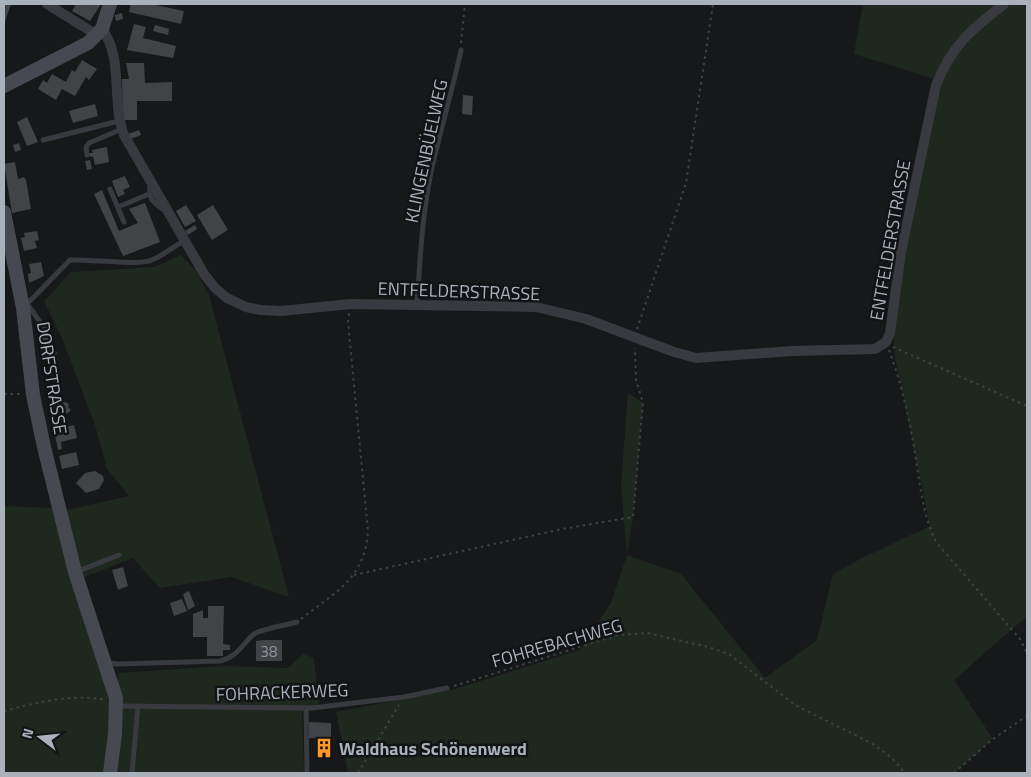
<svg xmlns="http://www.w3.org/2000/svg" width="1031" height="777" viewBox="0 0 1031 777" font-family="'Titillium Web',sans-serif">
<rect width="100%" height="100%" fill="#17181a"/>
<g fill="#1f281f">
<polygon points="863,4 1027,4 1027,616 954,680 993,739 954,773 348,773 336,712 455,689 580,650 611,603 627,555 621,485 628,393 643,403 633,517 627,555 681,574 765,678 817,640 833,574 860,559 930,526 895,357 894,341 902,264 941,81 854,54"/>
<polygon points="181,255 196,271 209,295 289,597 231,577 160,588 133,558 82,578 63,511 129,496 107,469 95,425 62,338 44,301 71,272 155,267"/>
<polygon points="4,506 53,508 104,675 110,709 105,773 4,773"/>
<polygon points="303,654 314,658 319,704 302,712 304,773 117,773 118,673 225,666 288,668"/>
</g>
<g fill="#414347">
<polygon points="4,4 11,4 5,22 4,22"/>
<polygon points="76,4 101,4 90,21 72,11"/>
<polygon points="131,4 151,4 184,11 181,24 129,12"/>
<polygon points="122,13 123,19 116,21 115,15"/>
<polygon points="134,24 146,27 143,38 176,46 173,58 127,50"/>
<polygon points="155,25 169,29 168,35 153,31"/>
<polygon points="82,60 97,69 89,80 86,77 75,96 62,89 56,100 38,89 43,80 47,83 52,74 66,82 72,70 75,72"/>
<polygon points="126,63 144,63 145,83 172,82 172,101 137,101 137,120 123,120 122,79 129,79"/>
<polygon points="463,95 473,96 472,115 462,114"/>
<polygon points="95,104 98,116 73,123 69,111"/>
<polygon points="27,117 38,142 27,146 17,122"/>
<polygon points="139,130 141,135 131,139 128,134"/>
<polygon points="19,143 21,150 15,152 13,145"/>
<polygon points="107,147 109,162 95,165 93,156 90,157 89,153 93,153 92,150"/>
<polygon points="90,160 92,169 87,170 85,161"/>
<polygon points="15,162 18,179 24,177 26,180 31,209 12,213 4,164"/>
<polygon points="125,176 130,187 123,190 125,194 118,197 112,181"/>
<polygon points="102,190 119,231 138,223 129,209 145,203 160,242 123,256 94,194"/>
<polygon points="186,205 196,221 185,227 176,211"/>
<polygon points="213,205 228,230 212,240 197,215"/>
<polygon points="195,225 197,229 188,235 185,231"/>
<polygon points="37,231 39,240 35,241 37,248 24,251 21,238 25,237 24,233"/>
<polygon points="41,262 44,276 29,283 28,274 31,273 29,264"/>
<polygon points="50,334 57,354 43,358 39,337"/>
<polygon points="56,401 57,404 65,402 69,404 68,407 71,410 68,413 52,418 49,403"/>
<polygon points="74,425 77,438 61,442 62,449 58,450 54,430"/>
<polygon points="76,452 79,465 62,469 59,456"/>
<polygon points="95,471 103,476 104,480 99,489 86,493 76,483 85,473"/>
<polygon points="123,567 128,586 118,590 112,570"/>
<polygon points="189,591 195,606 188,610 183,594"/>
<polygon points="182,599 187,611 174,616 170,603"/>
<polygon points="208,606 224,606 223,644 230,645 230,650 223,650 223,656 207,656 207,637 193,637 193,614 203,610 203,618 208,618"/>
<polygon points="263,640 282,640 282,661 256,661 256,641"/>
<polygon points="309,722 331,723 331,759 317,759 317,738 309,738"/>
</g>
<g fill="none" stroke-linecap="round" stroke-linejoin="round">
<g stroke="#3e4146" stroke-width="2" stroke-dasharray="2.5 4" stroke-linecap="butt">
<polyline points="461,43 465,4"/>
<polyline points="637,329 686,183 713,4"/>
<polyline points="893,347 1027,406"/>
<path d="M889 350C899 377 907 408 912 436 919 471 920 509 936 542L1020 639 1027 653"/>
<polyline points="4,394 21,394"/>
<polyline points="354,575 562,529 633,517 643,403 636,380 635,348"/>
<path d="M301 619C335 592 365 579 368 531L348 322 349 313"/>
<polyline points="454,686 618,635 648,633 708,647 729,654 795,705 873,744 892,758 905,773"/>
<path d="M4 711C34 703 74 693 105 700"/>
<polyline points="358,773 399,705"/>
<polyline points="954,773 993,739 1027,716"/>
</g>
<g stroke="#383a3f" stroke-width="5">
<polyline points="43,140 119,121"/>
<polyline points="87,155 86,147 89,143 122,129"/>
<path d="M150 183C148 198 152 202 164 210"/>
<polyline points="110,189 124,222"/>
<polyline points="118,207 149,194"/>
<path d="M417 304C420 261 422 219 430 177 439 134 452 93 461 50"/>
<polyline points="28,305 45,329"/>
<path d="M25 306 70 260C91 259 137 266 152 260 162 256 174 246 186 240"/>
<polyline points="76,572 119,555"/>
<path d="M105 662 117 664 220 661C239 656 241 645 254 634 261 629 287 625 297 622"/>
<polyline points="117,706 312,708 404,697 447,688"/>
<polyline points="306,708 307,773"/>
<polyline points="132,773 138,706"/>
</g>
<g stroke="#383a3f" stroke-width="10">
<polyline points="47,4 97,35"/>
<path d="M102 29C124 58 111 101 124 135L204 274 215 288 227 298 246 307 260 310 281 311 351 304 536 307 586 319 674 352 696 358 792 351 875 349 886 342 890 333 901 252 936 85C952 45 971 30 1004 4"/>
</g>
<g stroke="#46494f" stroke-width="14">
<polyline points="4,86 88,43 102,29 110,4"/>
<polyline points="4,212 23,308 33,395 44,447 75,572 116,698 115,734 110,773"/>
</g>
</g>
<defs>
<symbol id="building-bare" viewBox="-9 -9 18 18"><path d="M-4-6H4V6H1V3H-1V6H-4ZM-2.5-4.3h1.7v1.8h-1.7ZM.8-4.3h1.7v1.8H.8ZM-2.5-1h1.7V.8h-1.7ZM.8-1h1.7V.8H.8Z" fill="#fe972a" stroke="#121315" stroke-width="2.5" paint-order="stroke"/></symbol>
</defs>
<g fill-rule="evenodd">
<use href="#building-bare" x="310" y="734" width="28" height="28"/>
</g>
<g text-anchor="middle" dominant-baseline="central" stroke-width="5" stroke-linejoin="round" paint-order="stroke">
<g font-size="15" fill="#8f969d">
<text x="269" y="651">38</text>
</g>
<g font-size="18" fill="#a9b1ba" stroke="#121315">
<text transform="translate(426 151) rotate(-78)">KLINGENBÜELWEG</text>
<text transform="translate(890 240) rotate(-80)">ENTFELDERSTRASSE</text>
<text transform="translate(459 291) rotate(2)">ENTFELDERSTRASSE</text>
<text transform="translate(52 378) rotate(81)">DORFSTRASSE</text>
<text transform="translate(557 643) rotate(-16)">FOHREBACHWEG</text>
<text transform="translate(282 692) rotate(-2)">FOHRACKERWEG</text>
</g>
<g font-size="18" font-weight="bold" fill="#a9b1ba" stroke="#121315" text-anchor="start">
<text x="339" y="748">Waldhaus Schönenwerd</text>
</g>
</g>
<rect width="1031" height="777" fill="none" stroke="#a9b1ba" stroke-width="10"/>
<g transform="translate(40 737) rotate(286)" stroke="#121315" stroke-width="4" paint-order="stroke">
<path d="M0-4L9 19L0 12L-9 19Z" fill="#a9b1ba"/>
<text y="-8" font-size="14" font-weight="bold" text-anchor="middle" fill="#a9b1ba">N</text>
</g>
</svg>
